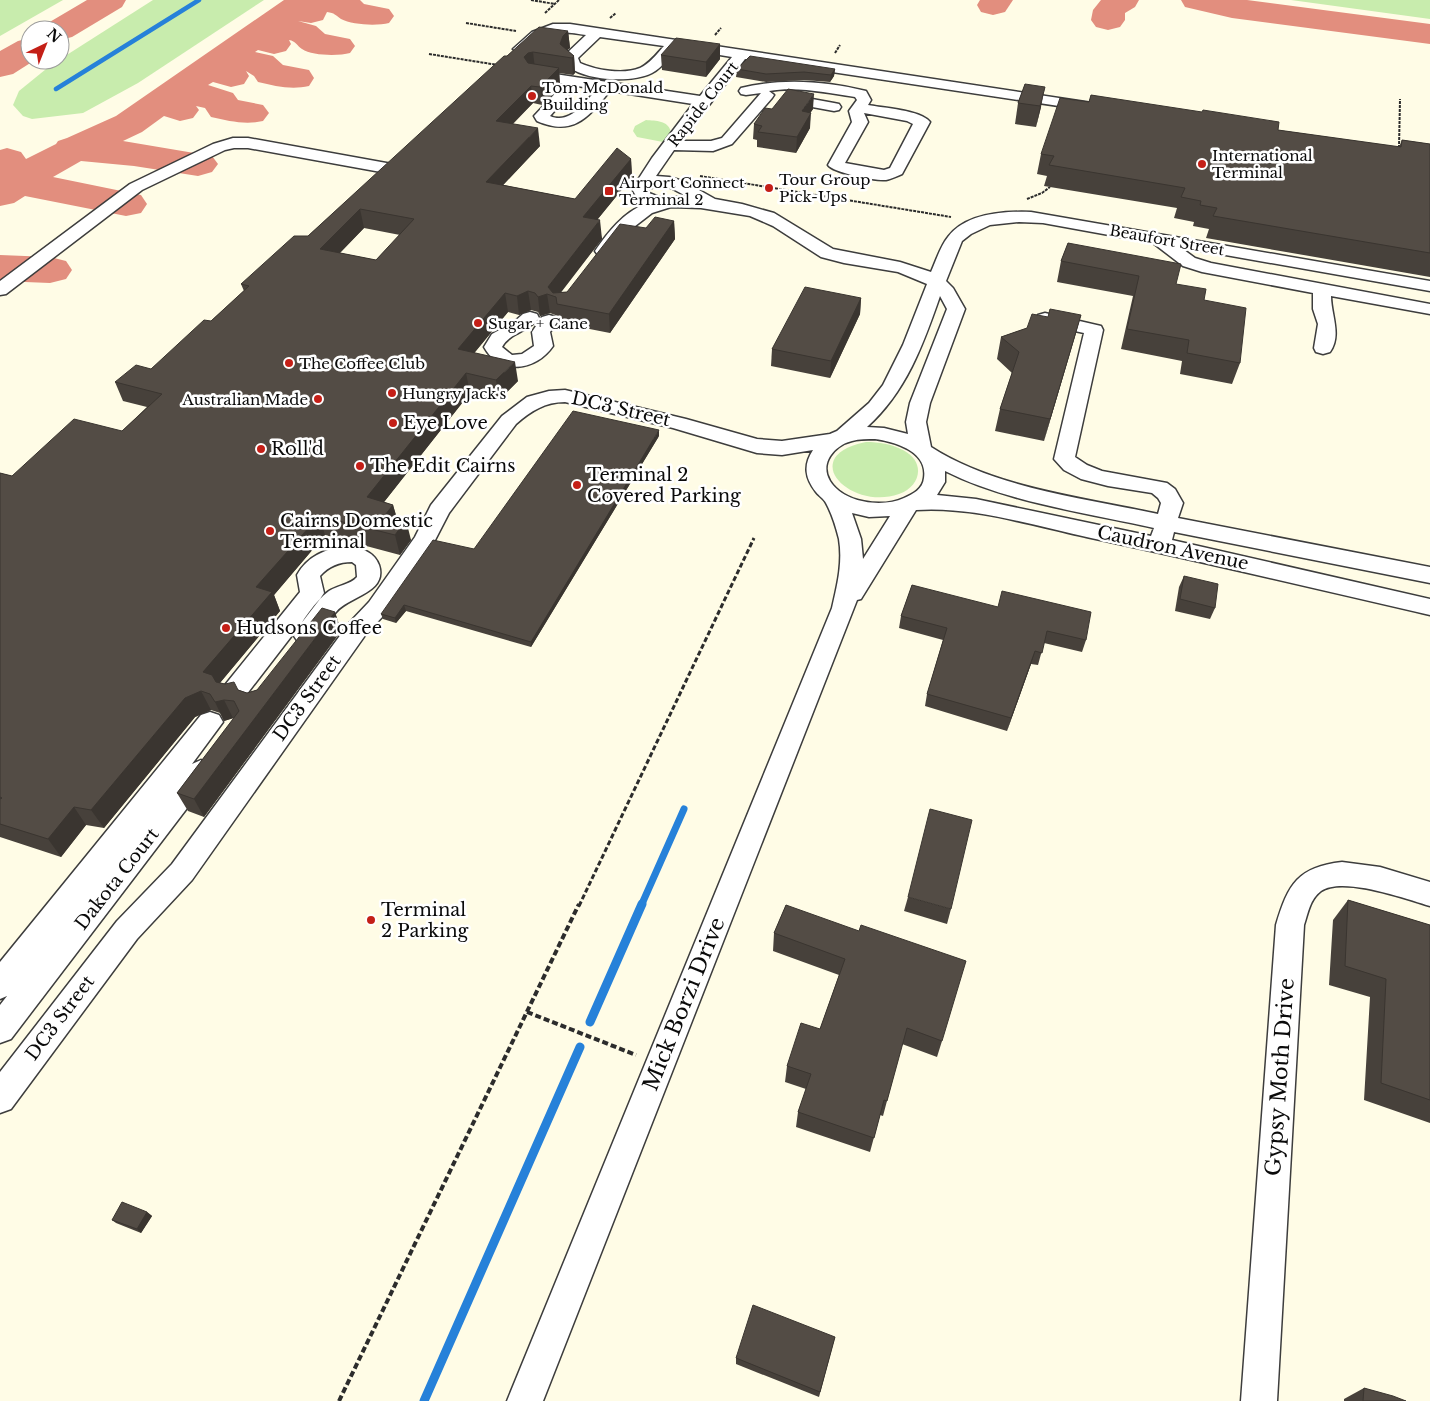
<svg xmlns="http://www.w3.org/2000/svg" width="1430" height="1401" viewBox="0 0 1430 1401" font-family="'Libre Baskerville',serif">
<rect width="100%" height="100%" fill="#fffce6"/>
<g fill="#c8ecad">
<polygon points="0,0 63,0 0,36"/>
<polygon points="153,0 264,0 138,83 83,113 32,119 23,116 13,105 19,91 51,65"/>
<polygon points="1291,0 1430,0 1430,19"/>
<path d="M646 120C656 121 668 120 671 132L663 142 637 137 633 131 635 126Z"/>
<path d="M866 442C879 442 891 444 903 450 926 462 921 486 899 494 850 511 796 456 866 442Z"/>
</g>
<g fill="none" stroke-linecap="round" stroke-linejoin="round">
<polyline stroke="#2681d9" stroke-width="4.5" points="56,89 199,0"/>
<polyline stroke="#2681d9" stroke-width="7" points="641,906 684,809"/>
<g stroke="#2681d9" stroke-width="9">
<polyline points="590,1022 642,904"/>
<polyline points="424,1401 580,1047"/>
</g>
<g fill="#e28e7e" fill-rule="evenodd">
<polygon points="87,0 126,0 122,7 72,37 60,40 60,30 43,30 48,23"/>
<path d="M284 0H360L364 4 389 9 394 16 389 23C377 26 352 25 341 19 335 15 335 13 327 12L323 20 311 23 298 21 316 26 325 34 350 39 355 46 350 53C339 56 312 56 302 49 297 46 296 41 289 40L291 44 286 51 274 54 258 50 255 52 273 56 283 65 309 70 314 78 309 86C291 90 275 86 258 82L254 76 246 71 249 76 244 84 231 87 213 82 208 85 233 93 238 100 263 105 269 113 263 121C245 125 229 121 211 117L205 108 196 106 199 110 193 118 180 121 164 116 142 132 123 141 212 156 218 164 212 172 198 176 134 166 81 161 53 177 141 195 147 204 141 213 126 216 25 196 14 203 0 206V150L7 148 21 152 26 159 56 144 58 141 67 138 116 116Z"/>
<polygon points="980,0 1013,0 1005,12 993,15 981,12 977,5"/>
<polygon points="1101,0 1139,0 1135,7 1125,13 1125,20 1120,27 1108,30 1096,27 1091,20 1093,10"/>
<polygon points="1181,0 1247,0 1430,24 1430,44 1232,18 1185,7"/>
<polygon points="30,38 30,60 35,60 13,74 0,77 0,51 18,41"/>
<polygon points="0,255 50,257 66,261 72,270 66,279 50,283 0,281"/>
</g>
<defs>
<g id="minor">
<path d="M553 24H570L1092 103 1097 104 1099 107 1097 110 1092 111 745 59 681 141H711L722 138 761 93 746 95 741 94 739 91 741 88C782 78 825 81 866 91L871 100 868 105C883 108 921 110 930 122L902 174C897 176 891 179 886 180 875 181 834 173 828 165L852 122 849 111 857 100 855 97C828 93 797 86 769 91L774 95 772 98 732 144 713 151 674 150 656 176 669 177 683 181 715 199 742 204 774 213 833 249 900 262 931 272C936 261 940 247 948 237 966 213 1004 211 1031 212L1430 281V291L1180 247 1195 258 1211 263 1430 304V314L1331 296C1331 315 1342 335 1330 352L1323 354 1316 352 1314 348 1318 324 1313 309V293L1202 272 1183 266 1153 243 1043 223 1019 222 990 225 971 234 962 241 946 281 953 288 965 309 930 403 926 422 931 447C994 488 1085 498 1158 514L1161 503 1158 498 1152 493 1108 486 1081 479 1064 470 1054 459 1084 333 1038 323 1036 319 1038 315 1045 313 1101 326 1103 330 1075 457 1087 465 1102 471 1167 483 1175 489 1183 503 1178 518 1430 567V583L1174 532 1172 540 1430 599V615C1317 589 1204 562 1091 538 1034 526 974 506 916 510L861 599 857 600 543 1401H507L832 608C837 586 843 563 839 539 836 527 832 514 826 503 824 499 819 496 816 492 805 478 803 465 813 450L782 455 757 453 673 428 565 402C545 402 531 411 516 424L449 513 433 544 385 614 366 634 192 880 137 939 11 1109 0 1113V1072L117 921 172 864 350 622 369 602 415 537 431 505 502 416 527 397 549 391 565 390 686 419 757 439 782 441 830 434 837 431 869 403 883 385 903 345 927 284 898 272 844 263 821 257 773 226 750 216 701 208 671 207 652 213 630 230 610 255 604 256 598 255 595 251C608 232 623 213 645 204L639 201 632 189 652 158 693 104 610 91C588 117 574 137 537 121L534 116 564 84 530 78 528 75 530 72 535 71 700 96 732 57 677 48C669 57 662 68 652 73 631 84 577 81 563 61L566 54 586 35C568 32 552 29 536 42 531 46 527 51 520 53L513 49 532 32ZM600 37 664 46C657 54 649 64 640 68 623 75 596 70 580 63L578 58ZM577 86 597 89C585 102 570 125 550 116ZM864 113 907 121 913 124 890 168 884 170 845 163 868 122ZM661 185 671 188 688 197H659L649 193 648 189ZM940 296 947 309 910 403 906 422 908 434 884 428 867 427C906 392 923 345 940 296ZM875 439C895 442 928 451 924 478 923 489 913 494 904 498 882 508 844 503 830 481 819 463 835 445 852 441 859 439 868 439 875 439ZM945 471C1006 502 1087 513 1154 528L1151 536 976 499 937 495 945 482ZM852 513 869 517 890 516 863 559 861 539Z"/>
<polygon points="790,95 834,103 839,104 841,107 839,110 834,111 785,102 783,99 785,96"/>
<polygon points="233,138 248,138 392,164 398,166 400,169 398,172 392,174 248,148 234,148 225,150 142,190 6,294 0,295 0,281 130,184 213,144"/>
<path d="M530 312 537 314 539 318C530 331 509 333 502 347L512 355 522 354 534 346 532 332 542 317 549 315 556 317 558 321 550 332 553 346C536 371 500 376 484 347L492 334 514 322 523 314Z"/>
<path d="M352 546C364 550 374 552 379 565 388 593 349 596 336 612 324 626 318 649 298 642L294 636C302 621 315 601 329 591 338 585 350 585 357 577L356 565 352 562C339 562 329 566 320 576L324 593 320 599 243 699 234 701 225 699 222 692 225 685 300 592 297 575C308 555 329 547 352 546Z"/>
<polygon points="210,712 219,715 223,722 192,764 201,760 210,764 214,771 210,778 11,1039 0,1043 0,1005 7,996 0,999 0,962 201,715"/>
<path d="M1342 862 1380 867 1430 882V906C1406 899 1343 876 1321 891 1310 899 1308 913 1304 925L1277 1401H1241L1276 925C1288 884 1298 867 1342 862Z"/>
</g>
</defs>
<use href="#minor" stroke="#3d3d3d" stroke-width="3"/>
<g stroke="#2c2c2c" stroke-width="2" stroke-dasharray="3 1" stroke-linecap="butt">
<polyline points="531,0 555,4"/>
<polyline points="545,13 559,0"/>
<polyline points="610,18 616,13"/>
<polyline points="466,23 516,31"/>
<polyline points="715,35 721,28"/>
<polyline points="835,53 840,45"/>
<polyline points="429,54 498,65"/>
<polyline points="1399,148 1400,99"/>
<polyline points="700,176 951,217"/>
<polyline points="1027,199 1042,193 1050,187"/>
</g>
<polyline stroke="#2c2c2c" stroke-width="3" stroke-dasharray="5 2.5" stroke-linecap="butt" points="579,906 754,538"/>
<g stroke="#2c2c2c" stroke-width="4" stroke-dasharray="6 3" stroke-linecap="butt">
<polyline points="527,1012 636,1055"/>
<polyline points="339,1401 579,904"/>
</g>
<use href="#minor" fill="#fff" fill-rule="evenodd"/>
</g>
<g fill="#47413b" fill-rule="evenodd">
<path d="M568 31 570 48 567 50 574 56 575 73 573 75 559 73 560 85 542 105 533 103 513 124 540 146 503 185 575 199 631 159 632 177 597 220 602 239 560 292H567L646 228 674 221 675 239 610 333 559 323 558 316 550 313 540 316 538 312 531 310 519 315 508 312 474 353 518 381 499 400 470 393 384 502 393 505 397 518 411 540 400 555 325 535 274 595 280 611 220 683 247 693 257 690 335 612 341 631 204 817 188 811 177 793 234 718 224 721 220 713 211 710 195 717 104 828 86 825 61 857 0 837V473L12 476 122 431 147 407 123 401 115 382 151 369 211 321 244 291 241 284 308 236 507 56ZM364 228 400 235 376 260 340 253Z"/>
<polygon points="720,44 720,59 706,77 662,70 661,55"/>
<polygon points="737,69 835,69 834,76 830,82 804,80 766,82 736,77"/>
<polygon points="1025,84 1041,107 1036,127 1015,124 1018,103"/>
<polygon points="1091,95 1278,130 1399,147 1402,140 1430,144 1430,277 1206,238 1209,229 1193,226 1194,222 1174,218 1177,208 1044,186 1047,176 1037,174 1041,154 1089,102"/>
<polygon points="772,109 813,109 810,113 810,128 796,153 757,147 757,140 753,139 754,124"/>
<polygon points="1068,243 1204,300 1240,363 1232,384 1180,374 1182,361 1121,349 1133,296 1057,282 1061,261"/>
<polygon points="861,298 860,314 830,378 771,366 772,349"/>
<polygon points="1081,315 1075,336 1044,441 995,431 1000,409 1012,373 997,359 1001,337 1027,328 1048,317"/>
<polygon points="659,436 531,647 406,611 396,623 383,619 381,614 474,549"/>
<polygon points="1184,576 1215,608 1210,619 1175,611 1179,587"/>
<polygon points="912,585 1086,640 1082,652 1044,643 1038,665 1031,664 1007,731 925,706 927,694 943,640 899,628 901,616"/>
<polygon points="908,897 951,909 947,924 904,911"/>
<polygon points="1348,900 1430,925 1430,1123 1364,1100 1370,997 1329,985 1333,920"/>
<polygon points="786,905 942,1041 937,1057 902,1044 883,1116 880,1115 870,1152 796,1127 798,1112 806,1089 785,1082 787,1066 820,1029 839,975 773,951 774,933"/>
<polygon points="147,1212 152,1216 141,1233 116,1223 112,1220"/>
<polygon points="835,1337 819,1397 736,1364 736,1358"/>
<polygon points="1364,1388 1406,1401 1344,1401 1344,1399"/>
</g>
<g fill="#3a3530">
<polygon points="568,31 570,48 564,53 560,44 563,36"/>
<polygon points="720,44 720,59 706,77 706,62"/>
<polygon points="533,52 535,69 530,70 524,57 528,53"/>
<polygon points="574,56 575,73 573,75 572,58"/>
<polygon points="559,68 560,85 542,105 540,87"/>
<polygon points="835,69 834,76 830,82 831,75"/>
<polygon points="531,86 533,103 498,138 496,121"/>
<polygon points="1045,87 1041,107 1036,127 1040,106"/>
<polygon points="814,94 813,109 801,127 802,111"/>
<polygon points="811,113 810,128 796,153 797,137"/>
<polygon points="538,128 540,146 489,200 486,182"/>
<polygon points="631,159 632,177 584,236 583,217"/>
<polygon points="360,209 364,228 325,268 320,249"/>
<polygon points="600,220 602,239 556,299 556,297 548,287"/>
<polygon points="674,221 675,239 610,333 609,314"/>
<polygon points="528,291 531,310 519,315 517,296"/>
<polygon points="505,293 508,312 462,368 458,349"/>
<polygon points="547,294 550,313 540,316 538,297"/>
<polygon points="861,298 860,314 830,378 831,361"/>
<polygon points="1081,315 1075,336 1044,441 1050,419"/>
<polygon points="515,362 518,381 499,400 496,380"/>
<polygon points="466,373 470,393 373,516 367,497"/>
<polygon points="659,430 659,436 531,647 531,642"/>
<polygon points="393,505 398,524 385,515"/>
<polygon points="319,516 325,535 274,595 280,611 213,691 203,672 256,587"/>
<polygon points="406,520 411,540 400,555 395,535"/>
<polygon points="404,605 406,611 396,623 395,618"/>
<polygon points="335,612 341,631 204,817 194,799"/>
<polygon points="1035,651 1031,664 1007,731 1011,718"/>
<polygon points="201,691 211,710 195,717 104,828 91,810 185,698"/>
<polygon points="224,700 233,718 224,721 215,702"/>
<polygon points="74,807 86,825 61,857 48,839"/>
<polygon points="147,1212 152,1216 141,1233 137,1229"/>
</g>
<g fill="#534c45" stroke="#3a3530" fill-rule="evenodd">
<path d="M539 27 568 31 563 36 560 44 574 56 572 58 533 52 528 53 524 57 528 63 559 68 540 87 531 86 496 121 538 128 486 182 575 199 617 148 631 159 583 217 600 220 548 287 553 293 567 292 620 224 646 228 655 217 674 221 609 314 557 304 556 297 547 294 538 297 535 293 528 291 517 296 505 293 458 349 515 362 496 380 466 373 367 497 393 505 385 515 406 520 395 535 319 516 256 587 272 592 203 672 212 675 216 682 225 684 234 682 238 690 247 693 257 690 322 608 335 612 194 799 177 793 239 711 234 701 224 700 215 702 210 694 201 691 185 698 91 810 74 807 48 839 0 824V799L2 798 0 797V473L12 476 74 419 122 431 162 394 115 382 136 365 151 369 204 320 211 321 249 286 241 284 294 236H308L504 56H507ZM360 209 414 219 376 260 320 249Z"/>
<polygon points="676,38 720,44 706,62 661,55"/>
<polygon points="750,56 835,69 831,75 804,72 766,74 737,69"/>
<polygon points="1025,84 1045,87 1040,106 1018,103"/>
<polygon points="788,89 814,94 802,111 811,113 797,137 758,132 762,126 754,124 765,108 772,109"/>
<polygon points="1091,95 1202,112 1203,110 1279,122 1278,130 1401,147 1402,140 1430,144 1430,253 1213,216 1217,208 1200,205 1201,201 1181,197 1185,188 1049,165 1054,156 1041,154 1060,98 1089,102"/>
<polygon points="1068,243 1181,264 1176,284 1206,289 1204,300 1246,308 1240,363 1187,353 1189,340 1127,329 1139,276 1061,261"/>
<polygon points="805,287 861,298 831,361 772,349"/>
<polygon points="1050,309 1081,315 1050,419 1000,409 1019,352 1001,337 1027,328 1032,314 1048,317"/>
<polygon points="573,411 659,430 531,642 404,605 395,618 381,614 433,540 474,549"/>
<polygon points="1184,576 1218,584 1215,608 1180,599"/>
<polygon points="912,585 998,607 1002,591 1091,612 1086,640 1047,631 1042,653 1035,651 1011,718 927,694 947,628 901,616"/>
<polygon points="930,809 972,820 951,909 908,897"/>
<polygon points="1348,900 1430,925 1430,1100 1381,1083 1386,979 1345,966"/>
<polygon points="786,905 859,931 861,925 966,961 942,1041 907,1028 887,1101 884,1100 874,1138 798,1112 811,1074 787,1066 801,1023 820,1029 845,959 774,933"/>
<polygon points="122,1202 147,1212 137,1229 112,1220"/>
<polygon points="753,1305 835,1337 820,1392 736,1358"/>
<polygon points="1364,1388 1393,1396 1406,1401 1363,1401"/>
</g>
<g fill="#c41f17" stroke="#fff" stroke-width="2">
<circle cx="532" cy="96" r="5"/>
<circle cx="1202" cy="164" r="5"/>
<circle cx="769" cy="188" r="5"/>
<rect x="604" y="186" width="10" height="10" rx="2.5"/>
<circle cx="478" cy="323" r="5"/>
<circle cx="289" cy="363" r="5"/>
<circle cx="392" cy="393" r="5"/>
<circle cx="318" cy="399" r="5"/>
<circle cx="393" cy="423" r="5"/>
<circle cx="261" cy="449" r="5"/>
<circle cx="360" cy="466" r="5"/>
<circle cx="577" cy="485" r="5"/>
<circle cx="270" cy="531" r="5"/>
<circle cx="226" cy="628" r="5"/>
<circle cx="371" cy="920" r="5"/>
</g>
<g text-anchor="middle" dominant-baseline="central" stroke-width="5" stroke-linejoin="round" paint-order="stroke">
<g font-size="15" fill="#0a0a0a" stroke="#fff" text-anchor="start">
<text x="542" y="87">Tom McDonald<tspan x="542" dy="17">Building</tspan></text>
<text x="1212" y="155">International<tspan x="1212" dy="17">Terminal</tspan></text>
<text x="779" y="179">Tour Group<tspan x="779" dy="17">Pick-Ups</tspan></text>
<text x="619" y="182">Airport Connect<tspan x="619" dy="17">Terminal 2</tspan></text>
<text x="488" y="323">Sugar + Cane</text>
<text x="299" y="363">The Coffee Club</text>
<text x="402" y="393">Hungry Jack's</text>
<text x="308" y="399" text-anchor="end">Australian Made</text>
</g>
<g font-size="15" fill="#0a0a0a" stroke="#fff">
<text transform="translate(703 104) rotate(-52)">Rapide Court</text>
<text transform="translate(1167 240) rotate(10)">Beaufort Street</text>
</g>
<g font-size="18" fill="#0a0a0a" stroke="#fff">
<text transform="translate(621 409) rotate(13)">DC3 Street</text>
<text transform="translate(1173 548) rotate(12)">Caudron Avenue</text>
<text transform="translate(307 698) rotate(-54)">DC3 Street</text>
<text transform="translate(117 879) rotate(-52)">Dakota Court</text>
<text transform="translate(60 1018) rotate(-53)">DC3 Street</text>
</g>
<g font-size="18" fill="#0a0a0a" stroke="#fff" text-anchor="start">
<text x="403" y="423">Eye Love</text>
<text x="271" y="449">Roll'd</text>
<text x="370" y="466">The Edit Cairns</text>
<text x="587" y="475">Terminal 2<tspan x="587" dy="21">Covered Parking</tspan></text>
<text x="280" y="521">Cairns Domestic<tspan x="280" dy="21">Terminal</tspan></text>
<text x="236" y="628">Hudsons Coffee</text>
<text x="381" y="910">Terminal<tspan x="381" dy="21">2 Parking</tspan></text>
</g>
<g font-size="21" fill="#0a0a0a" stroke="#fff">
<text transform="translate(684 1004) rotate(-68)">Mick Borzi Drive</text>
<text transform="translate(1280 1077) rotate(-86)">Gypsy Moth Drive</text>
</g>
</g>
<g transform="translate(45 45) rotate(43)"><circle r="24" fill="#ffffff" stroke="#9d9d9d"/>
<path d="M0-4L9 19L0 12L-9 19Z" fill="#c41f17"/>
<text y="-8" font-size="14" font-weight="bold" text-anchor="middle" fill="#0a0a0a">N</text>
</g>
</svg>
